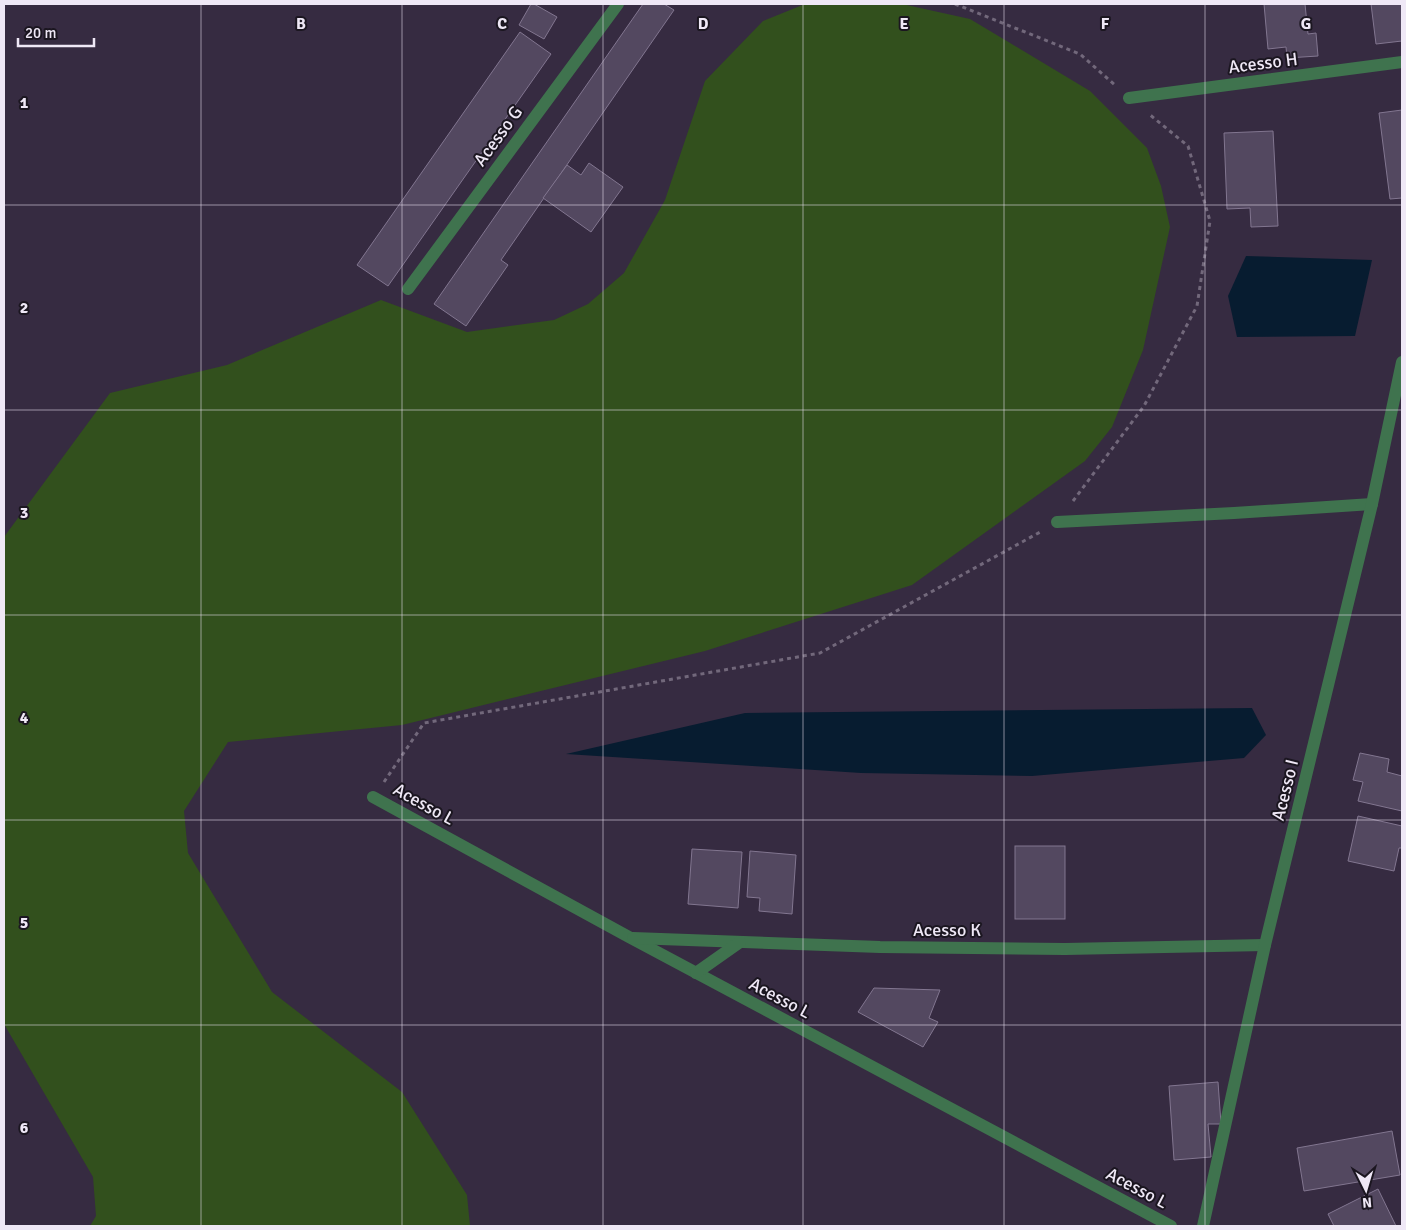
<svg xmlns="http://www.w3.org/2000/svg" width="1406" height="1230" viewBox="0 0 1406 1230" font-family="Signika,sans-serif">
<rect width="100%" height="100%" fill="#362b41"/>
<polygon fill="#32501d" points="805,4 902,4 970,19 1090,91 1147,148 1161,186 1170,227 1143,350 1112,427 1085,461 912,585 705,651 402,725 228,742 184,811 188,853 272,992 402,1092 467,1195 470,1226 90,1226 96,1216 93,1177 4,1024 4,537 110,393 227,365 381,300 467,332 554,320 588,304 624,273 665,200 705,81 763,21"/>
<g fill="#071c30">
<polygon points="1246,256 1372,260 1355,336 1237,337 1228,296"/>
<polygon points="1252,708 1266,735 1244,758 1032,776 861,773 566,754 745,713"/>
</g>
<g fill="#534860" stroke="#827690">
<polygon points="531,4 534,4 557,17 544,39 519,25"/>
<polygon points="643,4 664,4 674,10 501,260 508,265 466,326 434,304"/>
<polygon points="1264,4 1305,4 1308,34 1316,33 1318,56 1287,58 1286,47 1268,49"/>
<polygon points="1371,4 1402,4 1402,41 1376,44"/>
<polygon points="520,32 551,54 388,286 357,265"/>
<polygon points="1402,110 1402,198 1390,199 1379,113"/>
<polygon points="1273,131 1278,226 1251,227 1250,208 1227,209 1224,133"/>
<polygon points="589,163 623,187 591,232 543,198 567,165 581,175"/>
<polygon points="1360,753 1389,759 1387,772 1402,776 1402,811 1358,801 1363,782 1353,780"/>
<polygon points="1358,816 1402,826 1402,848 1399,848 1394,871 1348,861"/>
<rect x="1015" y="846" width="50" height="73"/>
<polygon points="692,849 742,852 738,908 688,904"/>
<polygon points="750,851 796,855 792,914 759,911 760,898 747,897"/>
<polygon points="874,988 940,990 929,1018 938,1022 923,1047 858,1012"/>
<polygon points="1218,1082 1221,1124 1208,1124 1211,1157 1174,1160 1169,1086"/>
<polygon points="1392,1131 1400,1175 1304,1191 1297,1148"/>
<polygon points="1378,1189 1396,1226 1334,1226 1328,1214"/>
</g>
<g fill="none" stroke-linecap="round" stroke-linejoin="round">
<g stroke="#72687b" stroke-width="3" stroke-dasharray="4 4" stroke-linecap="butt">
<polyline points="955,4 1080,54 1116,86"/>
<polyline points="1073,501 1144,406 1197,306 1210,221 1188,146 1149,114"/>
<polyline points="384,782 424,723 820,653 1042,531"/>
</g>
<g stroke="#3f734e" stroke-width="12">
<polyline points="1129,98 1402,62"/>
<polyline points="408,289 618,4"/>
<polyline points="1057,522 1234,513 1372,504"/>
<polyline points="373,797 629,937 1171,1226"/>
<polyline points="633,938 880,947 1065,949 1265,945"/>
<polyline points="696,973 740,942"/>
<polyline points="1203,1226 1265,945 1372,504 1402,362"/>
</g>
</g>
<path fill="none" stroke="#efe8f6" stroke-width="1" stroke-opacity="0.55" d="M201 4V1226M402 4V1226M603 4V1226M803 4V1226M1004 4V1226M1205 4V1226M4 205H1402M4 410H1402M4 615H1402M4 820H1402M4 1025H1402"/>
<g text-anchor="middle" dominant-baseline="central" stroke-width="4" stroke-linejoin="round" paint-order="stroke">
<g font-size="18" fill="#efe8f6" stroke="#1b1620">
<text transform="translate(1263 63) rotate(-7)">Acesso H</text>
<text transform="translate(498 136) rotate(-54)">Acesso G</text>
<text transform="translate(1285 790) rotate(-76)">Acesso I</text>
<text transform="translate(424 804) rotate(29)">Acesso L</text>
<text x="947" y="930">Acesso K</text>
<text transform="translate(780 998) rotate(28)">Acesso L</text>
<text transform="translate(1137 1188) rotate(28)">Acesso L</text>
</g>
</g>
<g font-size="16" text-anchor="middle" font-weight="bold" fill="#efe8f6" stroke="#1b1620" stroke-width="4" stroke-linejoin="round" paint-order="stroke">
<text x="301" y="29">B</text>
<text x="502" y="29">C</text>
<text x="703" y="29">D</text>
<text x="904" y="29">E</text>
<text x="1105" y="29">F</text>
<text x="1306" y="29">G</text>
<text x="24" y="108">1</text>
<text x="24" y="313">2</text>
<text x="24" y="518">3</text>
<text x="24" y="723">4</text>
<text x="24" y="928">5</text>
<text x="24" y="1133">6</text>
</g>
<rect width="1406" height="1230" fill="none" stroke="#efe8f6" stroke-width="10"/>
<g transform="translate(1366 1190) rotate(175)" stroke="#1b1620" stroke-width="4" paint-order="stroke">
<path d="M0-4L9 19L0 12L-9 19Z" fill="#efe8f6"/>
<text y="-8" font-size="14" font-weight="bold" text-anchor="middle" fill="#efe8f6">N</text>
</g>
<path d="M18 38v8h76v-8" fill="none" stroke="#efe8f6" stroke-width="2.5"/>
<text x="25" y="38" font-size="15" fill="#efe8f6" stroke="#1b1620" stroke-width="4" paint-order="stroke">20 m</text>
</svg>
